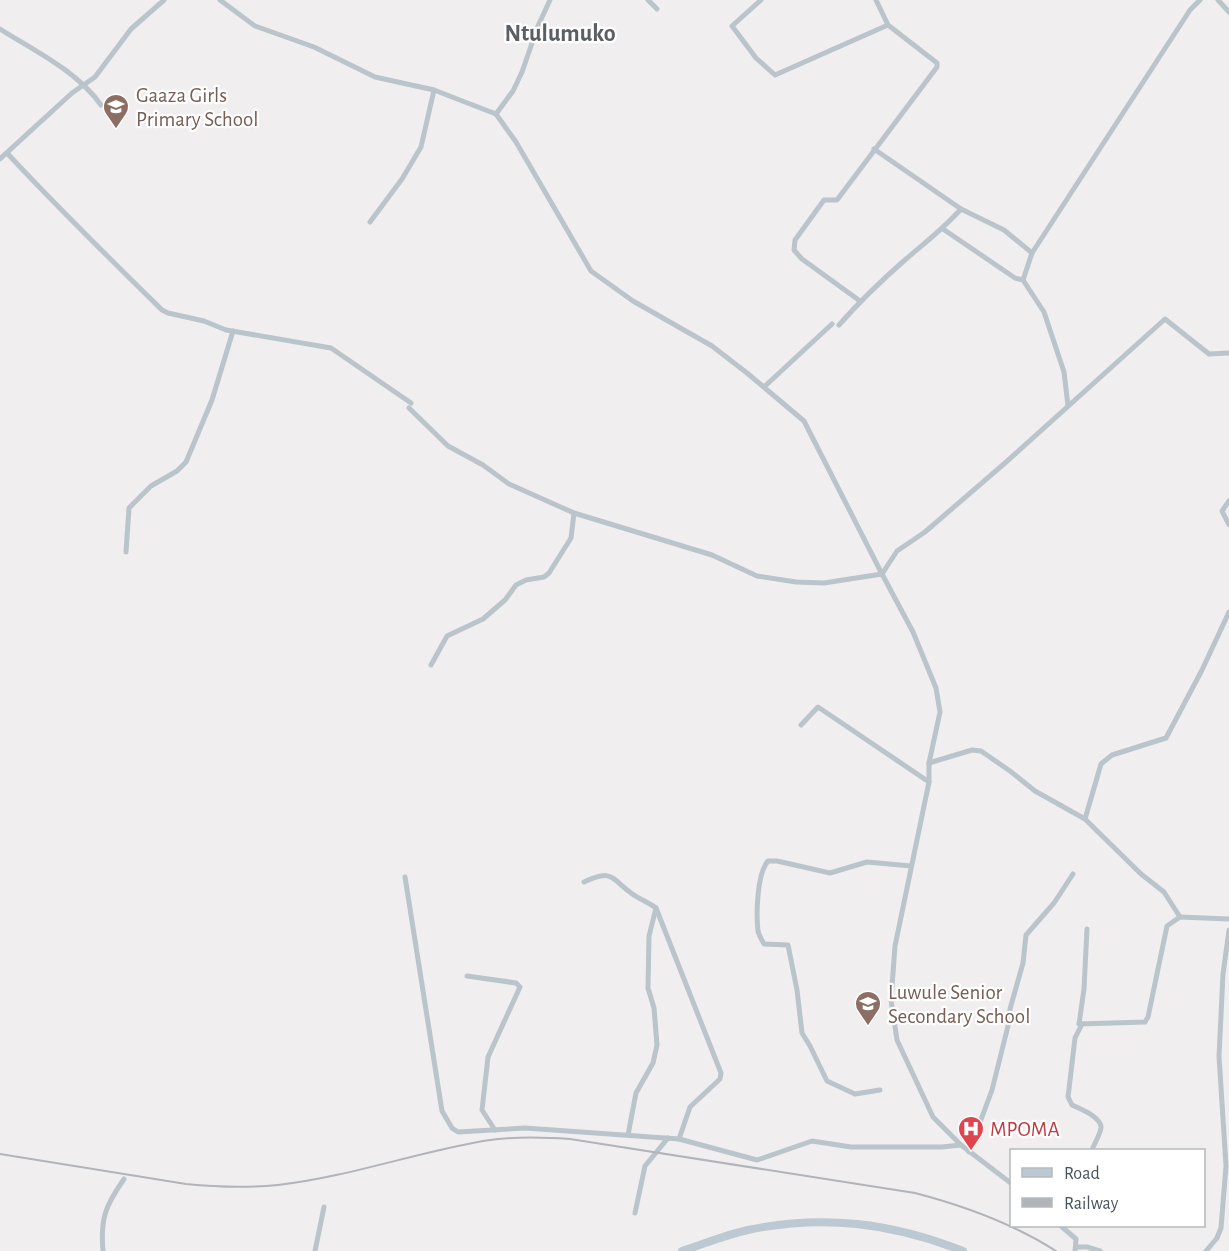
<svg xmlns="http://www.w3.org/2000/svg" width="1229" height="1251" viewBox="0 0 1229 1251" font-family="'Alegreya Sans',sans-serif">
<rect width="100%" height="100%" fill="#f1eeef"/>
<g fill="none" stroke-linecap="round" stroke-linejoin="round">
<g stroke="#bac4cb" stroke-width="5">
<polyline points="220,0 255,26 314,47 375,77 434,90 496,114 516,142 591,271 633,301 712,346 747,373 804,421 882,574 913,632 936,688 940,712 929,763 929,782 895,946 891,1000 897,1040 933,1117 961,1145 1012,1184"/>
<polyline points="648,0 657,9"/>
<polyline points="761,0 732,26 756,58 775,75 888,25"/>
<polyline points="1218,0 1229,12"/>
<path d="M0 29C35 51 77 71 101 105"/>
<polyline points="496,114 513,91 522,72 538,26 550,0"/>
<polyline points="874,149 961,209 1004,230 1032,253"/>
<path d="M7 153C57 207 109 258 162 310L168 313 204 321 226 330 331 348 411 403"/>
<polyline points="0,159 72,93 95,77 131,29 164,0"/>
<polyline points="370,222 402,179 421,147 434,90"/>
<polyline points="943,229 1015,278 1023,280 1044,312 1064,372 1068,406"/>
<polyline points="1023,280 1032,253 1190,10 1200,0"/>
<polyline points="860,301 802,259 794,250 795,240 824,200 837,200 937,67 937,63 888,25 876,0"/>
<path d="M839 325C860 301 882 280 906 259 926 242 943 229 961 209"/>
<polyline points="764,387 832,324"/>
<polyline points="409,408 448,446 483,465 509,484 574,513 712,555 757,576 796,582 824,583 882,574 897,551 925,532 1005,463 1165,319 1209,354 1229,353"/>
<polyline points="1229,501 1222,511 1229,525"/>
<polyline points="126,552 129,508 151,486 177,471 186,462 212,400 233,331"/>
<polyline points="431,665 447,636 483,619 505,600 516,585 526,580 544,577 549,573 571,538 574,513"/>
<polyline points="801,725 818,707 929,782"/>
<polyline points="929,763 972,750 981,751 1010,771 1035,791 1085,819 1141,874 1164,892 1180,917"/>
<polyline points="1085,819 1101,764 1112,755 1166,738 1202,670 1229,612"/>
<polyline points="405,877 442,1111 452,1128 458,1132 525,1128 679,1139 757,1160 812,1141 851,1147 942,1147 961,1145"/>
<path d="M584 882C612 869 610 877 631 893 639 899 648 902 656 908L721 1073 720 1079 690 1107 679 1139"/>
<path d="M1087 929 1084 989 1079 1024H1082L1075 1038 1068 1097 1072 1105C1080 1109 1102 1117 1101 1128 1100 1135 1094 1144 1092 1150"/>
<polyline points="467,976 516,983 520,987 488,1057 482,1110 495,1130"/>
<polyline points="1079,1024 1145,1022 1148,1017 1167,926 1180,917 1229,919"/>
<path d="M880 1090 855 1094 827 1081 810 1046 802 1033 797 990 788 945 764 944C762 940 759 936 758 931 756 914 757 873 768 861H777L830 873 867 862 911 866"/>
<polyline points="628,1135 636,1093 653,1063 657,1045 654,1008 648,988 649,936 656,908"/>
<polyline points="969,1152 992,1090 1009,1022 1010,1009 1023,963 1026,935 1054,903 1073,874"/>
<polyline points="635,1213 645,1166 668,1138"/>
<polyline points="1061,1226 1076,1239 1075,1251"/>
<polyline points="1077,1247 1087,1247 1100,1251"/>
<path d="M103 1251C100 1218 106 1205 124 1179"/>
<polyline points="315,1251 324,1207"/>
<polyline points="1206,1251 1217,1238 1221,1228 1226,1166 1219,1056 1223,974 1229,930"/>
</g>
<path stroke="#bcc8d2" stroke-width="8" d="M682 1251C704 1244 725 1235 748 1230 823 1214 892 1223 963 1251"/>
<path stroke="#b1b4b9" stroke-width="2" d="M0 1154 186 1184C216 1187 247 1188 278 1185 347 1177 415 1153 483 1141 512 1136 542 1137 570 1139L915 1193C965 1206 1012 1223 1056 1251"/>
</g>
<defs>
<symbol id="school-pin" viewBox="-11 -11 22 30"><path d="M0 17L-7.5 6A9.5 9.5 0 1 1 7.5 6Z" fill="#8d6e63" stroke="#fff"/><path d="M0-5L7-2L0 1L-7-2ZM-4 1L0 2.5L4 1V4Q0 6-4 4Z" fill="#fff"/></symbol>
<symbol id="hospital-pin" viewBox="-11 -11 22 30"><path d="M0 17L-7.5 6A9.5 9.5 0 1 1 7.5 6Z" fill="#e0444e" stroke="#fff"/><path d="M-5-5h3v3.5h4V-5h3V5h-3V1.5h-4V5h-3Z" fill="#fff"/></symbol>
</defs>
<g fill-rule="evenodd">
<use href="#school-pin" x="101" y="92" width="30" height="40"/>
<use href="#school-pin" x="853" y="989" width="30" height="40"/>
<use href="#hospital-pin" x="956" y="1114" width="30" height="40"/>
</g>
<g text-anchor="middle" dominant-baseline="central" stroke-width="4.5" stroke-linejoin="round" paint-order="stroke">
<g font-size="21" fill="#785e54" stroke="#fff" text-anchor="start">
<text x="136" y="95">Gaaza Girls<tspan x="136" dy="24">Primary School</tspan></text>
<text x="888" y="992">Luwule Senior<tspan x="888" dy="24">Secondary School</tspan></text>
</g>
<g font-size="21" fill="#be3a42" stroke="#fff" text-anchor="start">
<text x="990" y="1129">MPOMA</text>
</g>
<g font-size="24" font-weight="bold" fill="#5b5f63" stroke="#fff">
<text x="560" y="34">Ntulumuko</text>
</g>
</g>
<rect x="1010" y="1149" width="195" height="78" fill="#ffffff" stroke="#b5babe" stroke-width="1.5"/>
<rect x="1022" y="1168" width="30" height="9" fill="#bcc8d2" stroke="#b5babe" stroke-width="1.5"/>
<text x="1064" y="1179" font-size="18" fill="#47535c">Road</text>
<rect x="1022" y="1198" width="30" height="9" fill="#b1b4b9" stroke="#b5babe" stroke-width="1.5"/>
<text x="1064" y="1209" font-size="18" fill="#47535c">Railway</text>
</svg>
